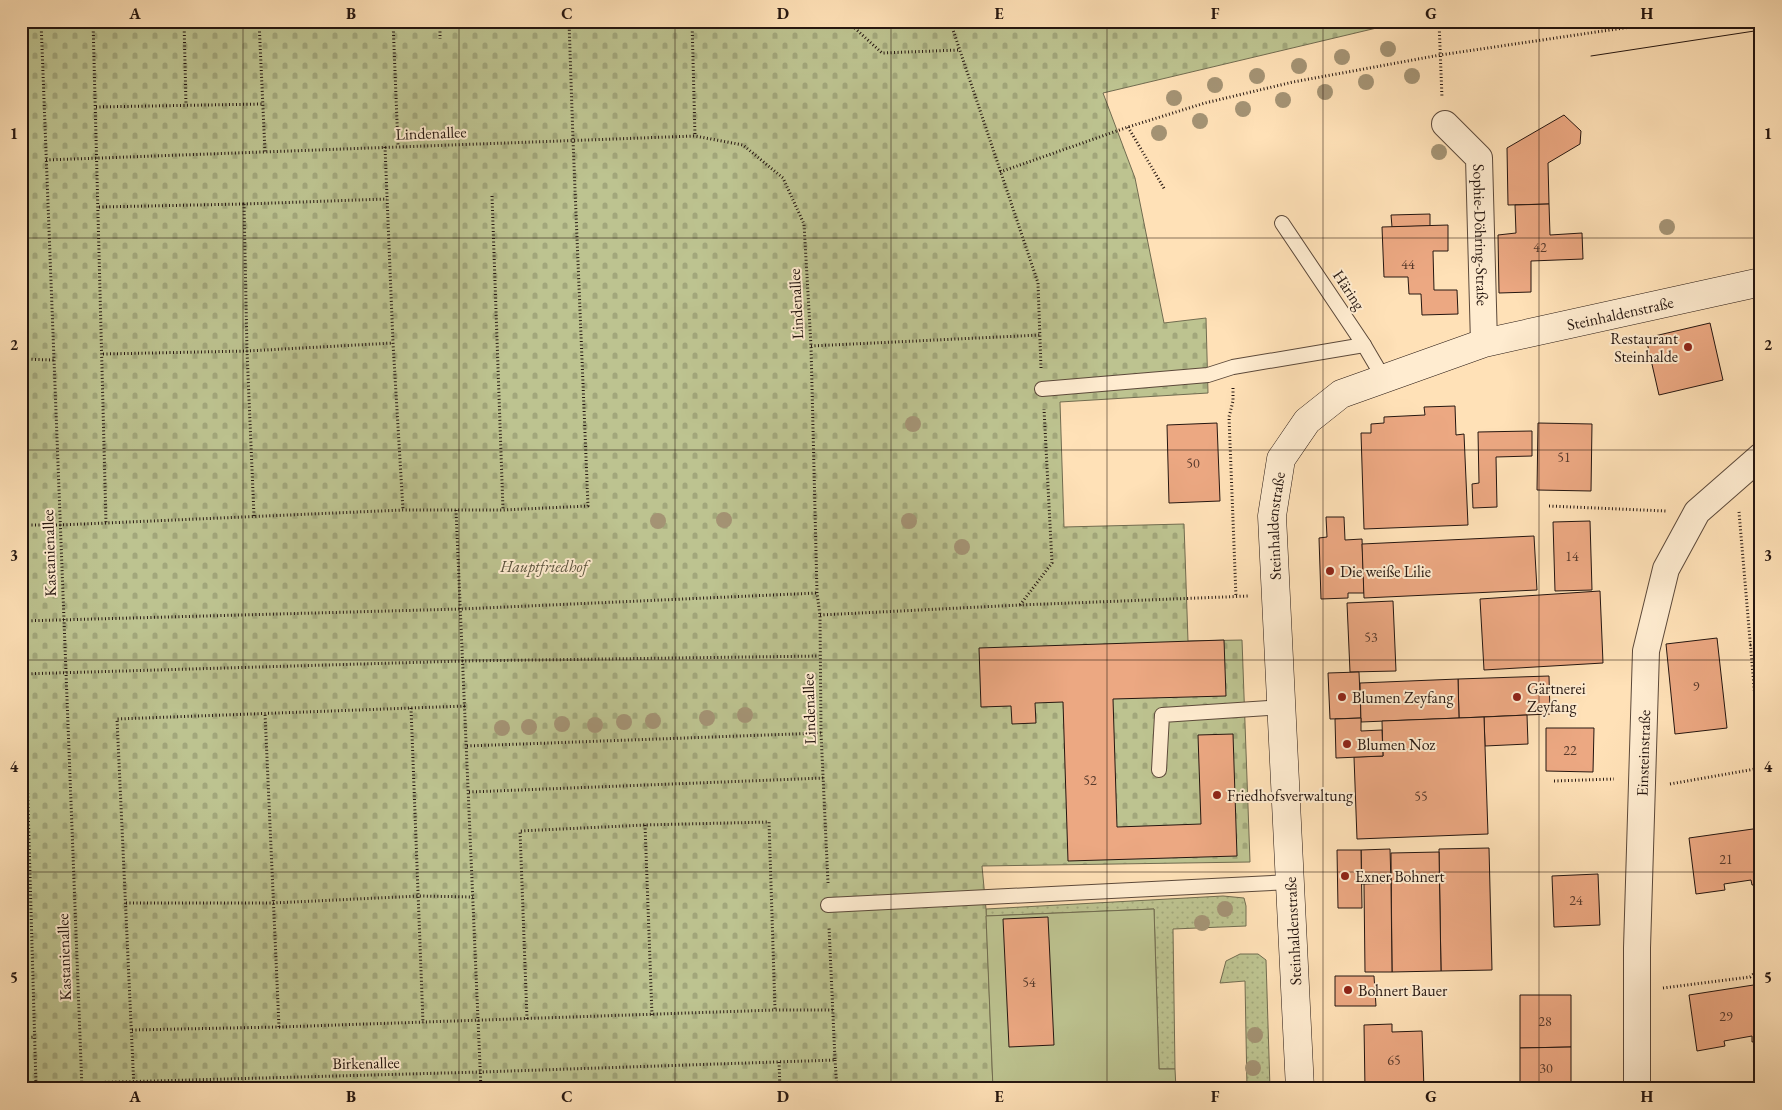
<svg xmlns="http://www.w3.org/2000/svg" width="1782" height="1110" viewBox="0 0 1782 1110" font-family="'EB Garamond',serif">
<defs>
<pattern id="grass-dots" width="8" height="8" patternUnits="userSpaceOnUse" patternTransform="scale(1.25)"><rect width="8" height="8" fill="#bdc390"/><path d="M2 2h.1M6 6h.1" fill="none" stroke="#a2a77b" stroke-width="1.8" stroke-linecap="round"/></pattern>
<pattern id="cemetery-stones" width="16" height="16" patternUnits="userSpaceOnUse" patternTransform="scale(1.25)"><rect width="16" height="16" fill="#bdc390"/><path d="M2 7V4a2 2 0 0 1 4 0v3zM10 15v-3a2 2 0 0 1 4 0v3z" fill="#a2a77b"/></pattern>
</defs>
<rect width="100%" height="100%" fill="#ffe1b7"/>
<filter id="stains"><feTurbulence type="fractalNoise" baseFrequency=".004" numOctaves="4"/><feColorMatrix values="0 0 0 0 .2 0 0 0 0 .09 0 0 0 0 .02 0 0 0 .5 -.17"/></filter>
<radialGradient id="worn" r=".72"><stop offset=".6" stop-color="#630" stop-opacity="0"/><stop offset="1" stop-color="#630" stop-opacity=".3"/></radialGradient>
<g fill="url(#grass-dots)" stroke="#716c50">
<polygon points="1223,896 1244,898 1246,906 1246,926 1173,929 1175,1069 1159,1069 1154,909 986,916 986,909"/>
<polygon points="1240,954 1258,954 1266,960 1270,1089 1247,1089 1245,981 1220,983 1226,961"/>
</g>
<polygon fill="url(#cemetery-stones)" stroke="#716c50" points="21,21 1406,21 1103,93 1135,178 1164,323 1206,318 1208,393 1060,402 1064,527 1184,524 1188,641 1242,640 1250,862 982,866 986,909 993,1089 21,1089"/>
<polygon fill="#bdc390" stroke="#716c50" points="1154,909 1159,1069 1175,1069 1176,1089 993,1089 986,916"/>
<g fill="#eca882" stroke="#251610">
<polygon points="1564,115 1581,131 1580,144 1548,163 1549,204 1508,205 1507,148"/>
<polygon points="1549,204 1550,235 1582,233 1583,259 1531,261 1531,292 1499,293 1498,235 1516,233 1515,205"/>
<polygon points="1430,214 1430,226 1392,227 1391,215"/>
<polygon points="1448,225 1448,251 1433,251 1434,290 1457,290 1458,314 1422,315 1421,294 1409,294 1408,277 1384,277 1382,227"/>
<polygon points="1710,323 1723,380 1659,395 1646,338"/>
<polygon points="1455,406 1456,435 1464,434 1468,525 1364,529 1361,433 1371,433 1371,424 1384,423 1384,417 1425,415 1424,407"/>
<polygon points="1217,423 1220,501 1169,503 1167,425"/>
<polygon points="1538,423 1592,424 1591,491 1537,490"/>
<polygon points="1532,431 1532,456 1496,457 1497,507 1473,508 1472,484 1479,483 1478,432"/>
<polygon points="1761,508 1761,554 1754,509"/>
<polygon points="1326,517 1344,517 1345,540 1362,539 1364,593 1348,593 1348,598 1321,599 1319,538 1327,537"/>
<polygon points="1590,521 1592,590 1555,591 1553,522"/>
<polygon points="1534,536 1537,590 1364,598 1362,544"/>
<polygon points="1600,591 1603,663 1484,670 1480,599"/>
<polygon points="1393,601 1396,671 1350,672 1347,603"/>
<polygon points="1717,638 1727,728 1675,734 1666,644"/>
<polygon points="1224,640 1226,696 1113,699 1117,827 1201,824 1198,735 1233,734 1237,856 1068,861 1063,702 1035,703 1036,723 1012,724 1011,706 981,707 979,648"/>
<polygon points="1359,672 1361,718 1330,719 1328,673"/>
<polygon points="1549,676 1550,714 1459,718 1458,679"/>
<polygon points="1458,679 1459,718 1361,722 1360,683"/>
<polygon points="1527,715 1528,744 1485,746 1484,717"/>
<polygon points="1484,717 1488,834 1357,839 1354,757 1383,756 1382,721"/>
<polygon points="1361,718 1361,731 1382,730 1383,756 1336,758 1335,719"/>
<polygon points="1546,728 1594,728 1593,772 1546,771"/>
<polygon points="1760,828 1761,884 1752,885 1751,880 1724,884 1725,890 1696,894 1689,838"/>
<polygon points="1489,848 1492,970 1441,971 1439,849"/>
<polygon points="1390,849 1391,883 1362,884 1361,850"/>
<polygon points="1337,850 1361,850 1362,908 1338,908"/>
<polygon points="1439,852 1441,971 1392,972 1391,853"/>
<polygon points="1598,874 1600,925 1554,927 1552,876"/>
<polygon points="1391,883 1392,972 1365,972 1364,884"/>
<polygon points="1048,917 1054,1045 1009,1047 1003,919"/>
<polygon points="1335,976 1374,976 1376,1006 1335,1006"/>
<polygon points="1760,984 1761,1041 1752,1042 1752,1036 1724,1041 1725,1046 1697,1051 1689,995"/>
<polygon points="1520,995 1571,995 1571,1047 1520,1048"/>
<polygon points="1392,1024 1392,1032 1422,1031 1424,1089 1365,1089 1364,1025"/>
<polygon points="1571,1047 1571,1089 1520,1089 1520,1048"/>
</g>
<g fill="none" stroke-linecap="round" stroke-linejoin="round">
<defs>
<g id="lane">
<polyline points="1282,223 1364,345 1384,379"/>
<polyline points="1042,389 1208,375 1233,367 1364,345"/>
<polyline points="1159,770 1162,715 1282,707"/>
<polyline points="828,905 1291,882"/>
</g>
<g id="street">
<path id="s1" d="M1445 124 1479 158 1484 343"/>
<path id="s2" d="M1637 1089V948L1646 651 1666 569 1697 512 1761 456"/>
</g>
<g id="secondary">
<path id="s3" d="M1300 1089 1272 516 1281 459 1307 421 1341 394 1484 343 1761 282"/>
</g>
</defs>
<use href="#lane" stroke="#5c493a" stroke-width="16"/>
<use href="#street" stroke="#5c493a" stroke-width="28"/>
<use href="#secondary" stroke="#251610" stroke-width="29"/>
<g stroke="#251610" stroke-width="3" stroke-dasharray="1 2.5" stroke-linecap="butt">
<polyline points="41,21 82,1089"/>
<polyline points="93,21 106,523"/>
<polyline points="184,21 186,105"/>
<polyline points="259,21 265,152"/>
<polyline points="393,21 398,146"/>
<polyline points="440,21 440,39"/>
<polyline points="692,21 695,136"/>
<polyline points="847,21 882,53 959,50"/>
<polyline points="950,21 1038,283 1041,368"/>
<polyline points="1439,21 1442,98"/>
<polyline points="96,107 262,104"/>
<polyline points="1128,127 1165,190"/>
<polyline points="385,147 393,343 403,510"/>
<polyline points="46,160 695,136 743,145 783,178 804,224 811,346 817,593 820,615 821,733 828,883"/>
<polyline points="1000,172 1128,127 1205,103 1293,82 1440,55 1671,21"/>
<polyline points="492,196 503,510"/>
<polyline points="99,207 244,204"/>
<polyline points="811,346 1040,335"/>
<polyline points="103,354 247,351 393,343"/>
<polyline points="21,359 54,360"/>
<polyline points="1233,388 1233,401 1229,417 1236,597"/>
<polyline points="1549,506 1666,511"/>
<polyline points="456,510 481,1089"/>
<polyline points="1739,512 1761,768"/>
<polyline points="254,516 247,351 244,204 387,199"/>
<polyline points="21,525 60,525 403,510 503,510 588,506 573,140 569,21"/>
<polyline points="1020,605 1052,563 1044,409"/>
<polyline points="820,615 1020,605 1249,596"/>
<polyline points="21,621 461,609 817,593"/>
<polyline points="1750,645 1761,643"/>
<polyline points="21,674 463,661 819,656"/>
<polyline points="411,708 423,1023"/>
<polyline points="21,735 26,735 36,1085"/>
<polyline points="467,746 821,733"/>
<polyline points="1554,781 1614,779"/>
<polyline points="1670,784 1761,768"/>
<polyline points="21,791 27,791"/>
<polyline points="469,792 824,778"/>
<polyline points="645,825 652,1015"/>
<polyline points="126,903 273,903 419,896 473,897"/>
<polyline points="21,916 31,916"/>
<polyline points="1663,988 1750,977 1761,968"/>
<polyline points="527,1019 520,831 645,825 769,822 775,1010"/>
<polyline points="279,1027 775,1010 833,1010"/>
<polyline points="132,1030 279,1027 265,713"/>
<polyline points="21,1038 35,1037"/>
<polyline points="835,1060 837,1089"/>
<polyline points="779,1062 780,1089"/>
<polyline points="21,1086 81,1083 481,1072 835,1060 829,927"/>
<polyline points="134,1089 117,719 465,706"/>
</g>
<use href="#lane" stroke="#ffecd0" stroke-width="14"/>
<use href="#street" stroke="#ffecd0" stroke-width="26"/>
<use href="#secondary" stroke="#ffecd0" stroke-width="28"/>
<polyline stroke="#251610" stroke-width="1" points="1591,56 1761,30"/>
</g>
<g fill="#a49374">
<circle cx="1388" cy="49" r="8"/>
<circle cx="1342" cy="57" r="8"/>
<circle cx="1299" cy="66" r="8"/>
<circle cx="1257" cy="76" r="8"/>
<circle cx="1412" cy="76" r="8"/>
<circle cx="1366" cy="82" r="8"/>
<circle cx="1215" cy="85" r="8"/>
<circle cx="1325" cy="92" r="8"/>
<circle cx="1174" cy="98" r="8"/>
<circle cx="1283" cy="100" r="8"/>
<circle cx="1243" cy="109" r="8"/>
<circle cx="1200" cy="121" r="8"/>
<circle cx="1159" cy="133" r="8"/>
<circle cx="1439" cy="152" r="8"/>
<circle cx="1667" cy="227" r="8"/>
<circle cx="913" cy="424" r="8"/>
<circle cx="724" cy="520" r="8"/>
<circle cx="658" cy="521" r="8"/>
<circle cx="909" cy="521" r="8"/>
<circle cx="962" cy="547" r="8"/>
<circle cx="745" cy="715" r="8"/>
<circle cx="707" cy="718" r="8"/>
<circle cx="653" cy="721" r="8"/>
<circle cx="624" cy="722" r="8"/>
<circle cx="562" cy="724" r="8"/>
<circle cx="595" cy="725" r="8"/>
<circle cx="529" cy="727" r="8"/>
<circle cx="502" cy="728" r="8"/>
<circle cx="1225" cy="909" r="8"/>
<circle cx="1202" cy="923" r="8"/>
<circle cx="1255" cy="1035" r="8"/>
<circle cx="1253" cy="1068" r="8"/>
</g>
<path fill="none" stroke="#251610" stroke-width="1" stroke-opacity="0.55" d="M243 21V1089M459 21V1089M675 21V1089M891 21V1089M1107 21V1089M1323 21V1089M1539 21V1089M21 238H1761M21 450H1761M21 660H1761M21 872H1761"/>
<g fill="#8f2418" stroke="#ffecd0" stroke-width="2">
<circle cx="1688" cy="347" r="5"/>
<circle cx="1330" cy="571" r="5"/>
<circle cx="1342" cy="697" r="5"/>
<circle cx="1517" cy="697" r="5"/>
<circle cx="1347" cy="744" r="5"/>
<circle cx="1217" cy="795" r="5"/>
<circle cx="1345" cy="876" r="5"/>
<circle cx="1348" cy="990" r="5"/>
</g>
<g text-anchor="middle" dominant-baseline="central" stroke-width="4" stroke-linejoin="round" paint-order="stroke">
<g font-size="14" fill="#573a2c">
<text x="1540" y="247">42</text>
<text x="1408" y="264">44</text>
<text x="1564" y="457">51</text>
<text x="1193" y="463">50</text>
<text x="1572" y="556">14</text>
<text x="1371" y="637">53</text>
<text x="1696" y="686">9</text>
<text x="1570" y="750">22</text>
<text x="1090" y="780">52</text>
<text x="1421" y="796">55</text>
<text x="1726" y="859">21</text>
<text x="1576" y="900">24</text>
<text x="1029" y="982">54</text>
<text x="1726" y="1016">29</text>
<text x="1545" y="1021">28</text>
<text x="1394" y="1060">65</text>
<text x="1546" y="1068">30</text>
</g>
<g font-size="16" fill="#251610" stroke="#ffecd0">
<text transform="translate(431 133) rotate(-2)">Lindenallee</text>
<text stroke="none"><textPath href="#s1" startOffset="125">Sophie-Döhring-Straße</textPath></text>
<text transform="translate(1349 290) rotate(56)">Häring</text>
<text transform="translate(796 304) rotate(-93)">Lindenallee</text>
<text stroke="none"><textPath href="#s3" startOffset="1012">Steinhaldenstraße</textPath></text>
<text stroke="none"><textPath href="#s3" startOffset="564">Steinhaldenstraße</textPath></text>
<text transform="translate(49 553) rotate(-92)">Kastanienallee</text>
<text transform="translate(809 709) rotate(-92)">Lindenallee</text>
<text stroke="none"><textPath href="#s2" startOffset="336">Einsteinstraße</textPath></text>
<text transform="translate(1293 931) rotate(-93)">Steinhaldenstraße</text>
<text transform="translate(64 957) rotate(-92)">Kastanienallee</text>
<text transform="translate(366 1063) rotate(-1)">Birkenallee</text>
</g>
<g font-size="16" fill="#251610" stroke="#ffecd0" text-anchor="start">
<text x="1678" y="338" text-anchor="end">Restaurant<tspan x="1678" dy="18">Steinhalde</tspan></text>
<text x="1340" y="571">Die weiße Lilie</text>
<text x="1527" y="688">Gärtnerei<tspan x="1527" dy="18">Zeyfang</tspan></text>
<text x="1352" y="697">Blumen Zeyfang</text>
<text x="1357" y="744">Blumen Noz</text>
<text x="1227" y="795">Friedhofsverwaltung</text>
<text x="1355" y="876">Exner Bohnert</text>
<text x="1358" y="990">Bohnert Bauer</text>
</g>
<g font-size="16" font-style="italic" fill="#5a533d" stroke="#ffecd0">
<text x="544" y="566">Hauptfriedhof</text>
</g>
</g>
<rect width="1782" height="1110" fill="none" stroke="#ffe1b7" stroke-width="55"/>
<rect x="28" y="28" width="1726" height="1054" fill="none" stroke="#251610" stroke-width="2"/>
<g font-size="16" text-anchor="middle" font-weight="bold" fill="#251610">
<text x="135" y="19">A</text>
<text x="351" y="19">B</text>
<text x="567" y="19">C</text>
<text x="783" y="19">D</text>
<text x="999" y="19">E</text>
<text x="1215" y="19">F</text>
<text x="1431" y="19">G</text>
<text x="1647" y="19">H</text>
<text x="14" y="139">1</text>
<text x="1768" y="139">1</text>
<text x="14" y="350">2</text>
<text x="1768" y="350">2</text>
<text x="14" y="561">3</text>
<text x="1768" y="561">3</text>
<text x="14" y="772">4</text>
<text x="1768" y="772">4</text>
<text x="14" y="983">5</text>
<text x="1768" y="983">5</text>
<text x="135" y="1102">A</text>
<text x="351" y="1102">B</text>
<text x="567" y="1102">C</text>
<text x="783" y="1102">D</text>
<text x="999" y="1102">E</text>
<text x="1215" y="1102">F</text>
<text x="1431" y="1102">G</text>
<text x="1647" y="1102">H</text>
</g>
<rect width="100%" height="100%" filter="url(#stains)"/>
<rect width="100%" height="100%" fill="url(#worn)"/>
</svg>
